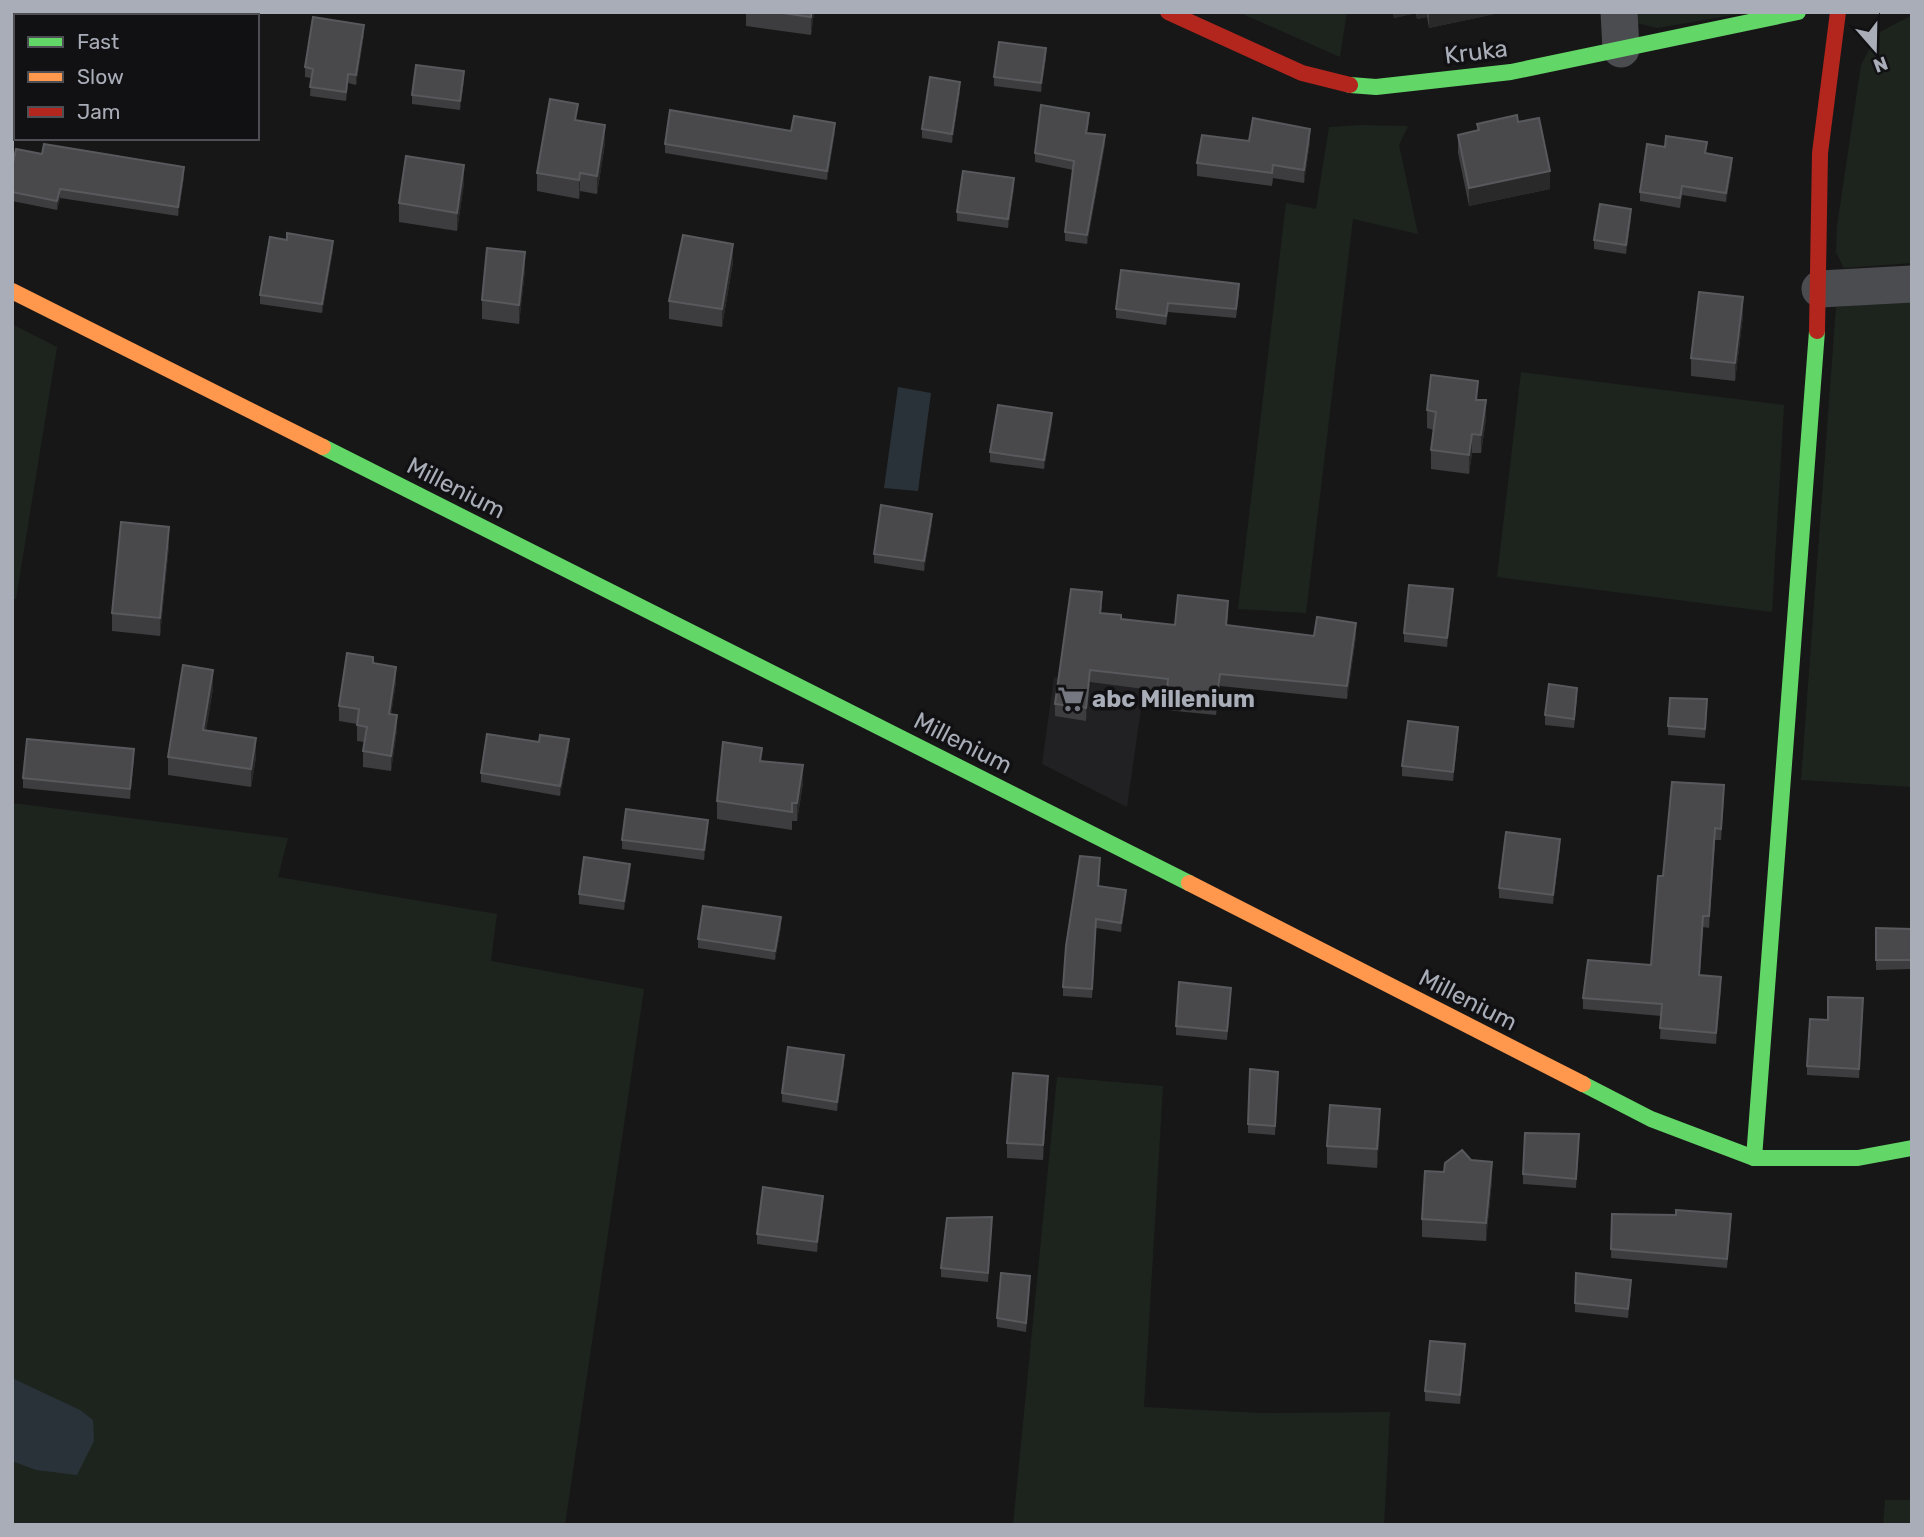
<svg xmlns="http://www.w3.org/2000/svg" width="1924" height="1537" viewBox="0 0 1924 1537" font-family="Rubik,sans-serif">
<rect width="100%" height="100%" fill="#171717"/>
<polygon fill="#212123" points="1054,677 1060,678 1086,720 1091,678 1144,688 1127,807 1042,764"/>
<g fill="#1d241e">
<polygon points="1238,12 1347,12 1340,57"/>
<polygon points="1637,12 1751,12 1657,28 1637,23"/>
<polygon points="1912,15 1912,263 1844,268 1836,252 1837,226 1861,65 1878,33"/>
<polygon points="1362,125 1408,126 1399,145 1418,234 1353,219 1306,613 1238,609 1286,203 1316,209 1329,127"/>
<polygon points="1912,299 1912,787 1801,780 1836,307"/>
<polygon points="12,324 57,347 16,599 12,599"/>
<polygon points="1521,372 1784,405 1772,612 1497,577"/>
<polygon points="12,803 288,838 278,877 497,914 491,961 644,989 565,1525 12,1525"/>
<polygon points="1057,1077 1163,1086 1144,1407 1260,1413 1390,1412 1384,1525 1013,1525"/>
<polygon points="1885,1500 1912,1500 1912,1525 1883,1525"/>
</g>
<g fill="#2a3239">
<polygon points="898,387 931,393 918,491 884,488"/>
<polygon points="12,1378 80,1410 93,1420 94,1441 77,1475 36,1470 12,1461"/>
</g>
<g fill="none" stroke-linecap="round" stroke-linejoin="round">
<g stroke="#4b4c50" stroke-width="37">
<polyline points="1619,12 1621,49"/>
<polyline points="1820,289 1912,284"/>
</g>
<g stroke="#63d668" stroke-width="16">
<polyline points="1350,85 1376,87 1511,72 1798,12"/>
<polyline points="323,447 1189,883"/>
<polyline points="1583,1084 1651,1119 1754,1158 1858,1158 1912,1148"/>
<polyline points="1754,1158 1817,331"/>
</g>
<g stroke="#ff974d" stroke-width="16">
<polyline points="12,291 323,447"/>
<polyline points="1189,883 1583,1084"/>
</g>
<g stroke="#b3261e" stroke-width="16">
<polyline points="1168,12 1302,73 1350,85"/>
<polyline points="1817,331 1820,153 1838,12"/>
</g>
</g>
<g fill="#3d3d3f">
<polygon points="742,12 814,12 811,35 746,26 746,13"/>
<polygon points="1393,12 1499,12 1499,13 1429,28 1427,17 1417,19 1416,13 1394,18"/>
<polygon points="364,34 356,85 348,83 346,101 310,96 311,78 305,77 305,67"/>
<polygon points="1046,57 1041,92 994,86 994,77"/>
<polygon points="464,80 460,110 412,104 412,95"/>
<polygon points="960,91 952,143 922,138 922,129"/>
<polygon points="578,121 605,143 597,194 580,191 579,199 537,191 537,173"/>
<polygon points="1089,122 1087,133 1105,144 1087,244 1065,241 1065,232 1073,170 1035,162 1035,153"/>
<polygon points="1518,122 1550,189 1469,206 1458,153 1458,135 1477,131 1477,124"/>
<polygon points="835,132 827,180 665,153 665,144"/>
<polygon points="1249,141 1310,142 1304,183 1273,178 1272,186 1197,176 1197,163"/>
<polygon points="42,154 184,177 178,216 60,198 57,210 12,201 12,168"/>
<polygon points="1707,154 1732,167 1726,202 1682,195 1680,208 1640,201 1640,192"/>
<polygon points="464,183 457,231 399,222 399,203"/>
<polygon points="1014,188 1008,228 957,221 957,212"/>
<polygon points="1631,218 1626,254 1594,249 1594,240"/>
<polygon points="333,250 322,313 260,304 260,295"/>
<polygon points="733,262 722,327 669,319 669,301"/>
<polygon points="525,270 519,324 482,319 482,300"/>
<polygon points="1239,294 1236,318 1168,312 1166,325 1116,318 1116,309"/>
<polygon points="1743,316 1735,381 1691,376 1691,358"/>
<polygon points="1478,400 1486,419 1481,453 1472,453 1469,474 1431,469 1431,450 1434,430 1427,428 1427,410"/>
<polygon points="1052,422 1044,469 990,462 990,452"/>
<polygon points="932,523 924,571 874,563 874,554"/>
<polygon points="169,545 160,636 112,631 112,613"/>
<polygon points="1453,599 1447,647 1404,642 1404,633"/>
<polygon points="1102,605 1101,613 1121,619 1175,625 1228,613 1227,625 1314,636 1356,636 1347,699 1220,686 1216,715 1166,710 1167,692 1090,682 1086,721 1055,716 1055,704"/>
<polygon points="373,663 396,682 391,714 397,730 391,771 363,767 363,751 364,742 357,741 357,724 339,721 339,706"/>
<polygon points="213,688 206,730 256,757 251,787 168,775 168,757"/>
<polygon points="1577,697 1574,728 1545,725 1545,715"/>
<polygon points="1707,709 1705,738 1668,735 1668,726"/>
<polygon points="1458,736 1453,781 1402,776 1402,766"/>
<polygon points="569,749 560,796 481,782 481,773"/>
<polygon points="134,758 130,799 23,788 23,778"/>
<polygon points="762,761 803,783 797,821 792,821 792,830 717,819 717,801"/>
<polygon points="1724,796 1721,840 1715,840 1709,928 1703,927 1700,975 1721,988 1716,1044 1660,1039 1661,1016 1583,1009 1583,998 1651,965 1663,876"/>
<polygon points="708,830 704,860 622,849 622,840"/>
<polygon points="1560,848 1553,904 1499,898 1499,888"/>
<polygon points="1100,867 1099,886 1126,899 1121,932 1096,928 1092,998 1063,996 1063,987"/>
<polygon points="630,874 624,910 579,904 579,894"/>
<polygon points="781,927 775,960 698,948 698,939"/>
<polygon points="1876,928 1912,929 1912,969 1876,970"/>
<polygon points="1231,997 1227,1040 1176,1035 1176,1026"/>
<polygon points="1863,1008 1859,1078 1807,1075 1807,1066 1828,1020"/>
<polygon points="844,1064 837,1111 782,1102 782,1093"/>
<polygon points="1278,1081 1275,1135 1248,1133 1248,1124"/>
<polygon points="1048,1090 1043,1160 1007,1158 1007,1143"/>
<polygon points="1380,1127 1377,1168 1327,1164 1327,1146"/>
<polygon points="1579,1143 1576,1188 1523,1184 1523,1174"/>
<polygon points="1444,1172 1492,1180 1486,1241 1422,1237 1422,1219"/>
<polygon points="823,1205 817,1252 757,1244 757,1234"/>
<polygon points="1612,1214 1731,1224 1727,1268 1611,1258"/>
<polygon points="992,1226 988,1282 941,1277 941,1268"/>
<polygon points="1030,1285 1026,1332 997,1327 997,1318"/>
<polygon points="1631,1289 1628,1318 1575,1312 1575,1303"/>
<polygon points="1465,1354 1460,1404 1425,1401 1425,1391"/>
</g>
<g fill="#29292a">
<polygon points="811,12 814,12 811,35"/>
<polygon points="1394,12 1416,12 1416,13 1394,18"/>
<polygon points="1417,12 1427,12 1427,17 1417,19"/>
<polygon points="1429,12 1499,12 1499,13 1429,28"/>
<polygon points="364,25 364,34 356,85 356,75"/>
<polygon points="1046,48 1046,57 1041,92 1041,83"/>
<polygon points="464,71 464,80 460,110 460,101"/>
<polygon points="348,74 348,83 346,101 346,92"/>
<polygon points="960,82 960,91 952,143 952,134"/>
<polygon points="835,123 835,132 827,180 827,171"/>
<polygon points="605,125 605,143 597,194 597,176"/>
<polygon points="1310,129 1310,142 1304,183 1304,170"/>
<polygon points="1105,135 1105,144 1087,244 1087,235"/>
<polygon points="1732,158 1732,167 1726,202 1726,193"/>
<polygon points="464,165 464,183 457,231 457,213"/>
<polygon points="184,167 184,177 178,216 178,207"/>
<polygon points="1550,171 1550,189 1469,206 1469,188"/>
<polygon points="580,173 580,191 579,199 579,180"/>
<polygon points="1014,178 1014,188 1008,228 1008,219"/>
<polygon points="60,189 60,198 57,210 57,201"/>
<polygon points="1631,209 1631,218 1626,254 1626,245"/>
<polygon points="333,241 333,250 322,313 322,304"/>
<polygon points="733,244 733,262 722,327 722,309"/>
<polygon points="525,252 525,270 519,324 519,305"/>
<polygon points="1743,297 1743,316 1735,381 1735,363"/>
<polygon points="1486,400 1486,419 1481,453 1481,435"/>
<polygon points="1052,413 1052,422 1044,469 1044,460"/>
<polygon points="1472,434 1472,453 1469,474 1469,455"/>
<polygon points="932,514 932,523 924,571 924,561"/>
<polygon points="169,527 169,545 160,636 160,618"/>
<polygon points="1453,589 1453,599 1447,647 1447,638"/>
<polygon points="1356,623 1356,636 1347,699 1347,686"/>
<polygon points="396,667 396,682 389,729 389,714"/>
<polygon points="213,670 213,688 203,748 203,730"/>
<polygon points="1090,670 1090,682 1086,721 1086,708"/>
<polygon points="1220,674 1220,686 1216,715 1216,703"/>
<polygon points="397,715 397,730 391,771 391,756"/>
<polygon points="1458,727 1458,736 1453,781 1453,772"/>
<polygon points="256,738 256,757 251,787 251,769"/>
<polygon points="569,739 569,749 560,796 560,786"/>
<polygon points="134,749 134,758 130,799 130,789"/>
<polygon points="803,765 803,783 797,821 797,803"/>
<polygon points="1724,785 1724,796 1721,840 1721,829"/>
<polygon points="708,820 708,830 704,860 704,850"/>
<polygon points="1715,828 1715,840 1709,928 1709,916"/>
<polygon points="1560,839 1560,848 1553,904 1553,895"/>
<polygon points="630,864 630,874 624,910 624,901"/>
<polygon points="1126,890 1126,899 1121,932 1121,923"/>
<polygon points="781,917 781,927 775,960 775,951"/>
<polygon points="1721,977 1721,988 1716,1044 1716,1033"/>
<polygon points="844,1055 844,1064 837,1111 837,1102"/>
<polygon points="1048,1076 1048,1090 1043,1160 1043,1145"/>
<polygon points="1380,1109 1380,1127 1377,1168 1377,1149"/>
<polygon points="1492,1162 1492,1180 1486,1241 1486,1223"/>
<polygon points="823,1196 823,1205 817,1252 817,1242"/>
<polygon points="1030,1276 1030,1285 1026,1332 1026,1323"/>
<polygon points="1631,1280 1631,1289 1628,1318 1628,1309"/>
<polygon points="1465,1344 1465,1354 1460,1404 1460,1395"/>
</g>
<g fill="#49494c" stroke="#58595d" stroke-width="2">
<polygon points="152,12 190,12 190,16 160,16 152,14"/>
<polygon points="776,12 811,12 811,17"/>
<polygon points="313,17 364,25 356,75 348,74 346,92 310,87 313,69 305,67"/>
<polygon points="999,42 1046,48 1041,83 994,77"/>
<polygon points="416,65 464,71 460,101 412,95"/>
<polygon points="930,77 960,82 952,134 922,129"/>
<polygon points="550,99 578,104 575,120 605,125 597,176 580,173 579,180 537,173"/>
<polygon points="1041,105 1089,113 1086,133 1105,135 1087,235 1065,232 1074,161 1035,153"/>
<polygon points="670,110 791,131 794,116 835,123 827,171 665,144"/>
<polygon points="1517,115 1518,122 1539,118 1550,171 1469,188 1458,135 1479,130 1477,124"/>
<polygon points="1253,118 1310,129 1304,170 1273,165 1272,173 1197,163 1202,135 1249,141"/>
<polygon points="1666,136 1707,142 1705,153 1732,158 1726,193 1682,186 1680,198 1640,192 1647,144 1665,147"/>
<polygon points="44,144 184,167 178,207 60,189 57,201 12,192 12,168 16,149 42,154"/>
<polygon points="406,156 464,165 457,213 399,203"/>
<polygon points="963,171 1014,178 1008,219 957,212"/>
<polygon points="1600,204 1631,209 1626,245 1594,240"/>
<polygon points="287,233 333,241 322,304 260,295 270,237 287,240"/>
<polygon points="683,235 733,244 722,309 669,301"/>
<polygon points="487,248 525,252 519,305 482,300"/>
<polygon points="1121,270 1239,284 1236,309 1168,303 1166,316 1116,309"/>
<polygon points="1699,292 1743,297 1735,363 1691,358"/>
<polygon points="1431,375 1478,381 1476,400 1486,400 1481,435 1472,434 1469,455 1431,450 1436,412 1427,410"/>
<polygon points="998,405 1052,413 1044,460 990,452"/>
<polygon points="881,505 932,514 924,561 874,554"/>
<polygon points="121,522 169,527 160,618 112,613"/>
<polygon points="1409,585 1453,589 1447,638 1404,633"/>
<polygon points="1071,589 1102,592 1100,613 1121,615 1121,619 1175,625 1178,595 1228,601 1226,625 1314,636 1317,617 1356,623 1347,686 1220,674 1216,703 1166,698 1168,679 1090,670 1086,708 1055,704"/>
<polygon points="347,653 373,657 373,663 396,667 389,714 397,715 391,756 363,751 367,727 357,725 359,709 339,706"/>
<polygon points="183,665 213,670 203,730 256,738 251,769 168,757"/>
<polygon points="1549,684 1577,688 1574,719 1545,715"/>
<polygon points="1670,698 1707,699 1705,729 1668,726"/>
<polygon points="1408,721 1458,727 1453,772 1402,766"/>
<polygon points="487,734 539,742 540,735 569,739 560,786 481,773"/>
<polygon points="27,739 134,749 130,789 23,778"/>
<polygon points="723,742 762,748 760,761 803,765 797,803 792,803 792,812 717,801"/>
<polygon points="1672,782 1724,785 1721,829 1715,828 1709,916 1703,916 1699,975 1721,977 1716,1033 1660,1028 1662,1004 1583,998 1588,960 1651,965 1658,876 1663,876"/>
<polygon points="626,809 708,820 704,850 622,840"/>
<polygon points="1506,832 1560,839 1553,895 1499,888"/>
<polygon points="1080,856 1100,858 1098,886 1126,890 1121,923 1096,919 1092,989 1063,987 1066,946"/>
<polygon points="584,857 630,864 624,901 579,894"/>
<polygon points="703,906 781,917 775,951 698,939"/>
<polygon points="1876,928 1912,929 1912,960 1876,960"/>
<polygon points="1179,982 1231,988 1227,1031 1176,1026"/>
<polygon points="1828,997 1863,998 1859,1069 1807,1066 1810,1019 1828,1020"/>
<polygon points="788,1047 844,1055 837,1102 782,1093"/>
<polygon points="1250,1069 1278,1072 1275,1126 1248,1124"/>
<polygon points="1013,1073 1048,1076 1043,1145 1007,1143"/>
<polygon points="1330,1105 1380,1109 1377,1149 1327,1146"/>
<polygon points="1525,1133 1579,1134 1576,1179 1523,1174"/>
<polygon points="1462,1150 1471,1160 1492,1162 1486,1223 1422,1219 1425,1171 1444,1172 1445,1163"/>
<polygon points="763,1187 823,1196 817,1242 757,1234"/>
<polygon points="1676,1210 1731,1214 1727,1259 1611,1249 1612,1214 1676,1215"/>
<polygon points="992,1217 988,1273 941,1268 947,1218"/>
<polygon points="1001,1273 1030,1276 1026,1323 997,1318"/>
<polygon points="1576,1273 1631,1280 1628,1309 1575,1303"/>
<polygon points="1430,1341 1465,1344 1460,1395 1425,1391"/>
</g>
<defs>
<symbol id="supermarket-bare" viewBox="-9 -9 18 18"><path d="M-6-5.5h2.5l.6 2H6L4.5 2H-2.5L-4.4-4H-6ZM-1.5 3.2a1.3 1.3 0 1 0 .1 0ZM3 3.2a1.3 1.3 0 1 0 .1 0Z" fill="#757880" stroke="#111113" stroke-width="2.5" paint-order="stroke"/></symbol>
</defs>
<g fill-rule="evenodd">
<use href="#supermarket-bare" x="1052" y="680" width="38" height="38"/>
</g>
<g text-anchor="middle" dominant-baseline="central" stroke-width="7" stroke-linejoin="round" paint-order="stroke">
<g font-size="24" fill="#a8adb8" stroke="#111113">
<text transform="translate(1476 52) rotate(-7)">Kruka</text>
<text transform="translate(456 488) rotate(27)">Millenium</text>
<text transform="translate(963 743) rotate(27)">Millenium</text>
<text transform="translate(1468 1000) rotate(27)">Millenium</text>
</g>
<g font-size="24" font-weight="bold" fill="#a8adb8" stroke="#111113" text-anchor="start">
<text x="1092" y="699">abc Millenium</text>
</g>
</g>
<rect width="1924" height="1537" fill="none" stroke="#a8adb8" stroke-width="28"/>
<rect x="14" y="14" width="245" height="126" fill="#111113" stroke="#4d4f55" stroke-width="2"/>
<rect x="28" y="37" width="35" height="10" fill="#63d668" stroke="#4d4f55" stroke-width="2"/>
<text x="77" y="49" font-size="21" fill="#a8adb8">Fast</text>
<rect x="28" y="72" width="35" height="10" fill="#ff974d" stroke="#4d4f55" stroke-width="2"/>
<text x="77" y="84" font-size="21" fill="#a8adb8">Slow</text>
<rect x="28" y="107" width="35" height="10" fill="#b3261e" stroke="#4d4f55" stroke-width="2"/>
<text x="77" y="119" font-size="21" fill="#a8adb8">Jam</text>
<g transform="translate(1875 49) rotate(160)" stroke="#111113" stroke-width="5" paint-order="stroke">
<path d="M0-5L12 26L0 18L-12 26Z" fill="#a8adb8"/>
<text y="-10" font-size="19" font-weight="bold" text-anchor="middle" fill="#a8adb8">N</text>
</g>
</svg>
